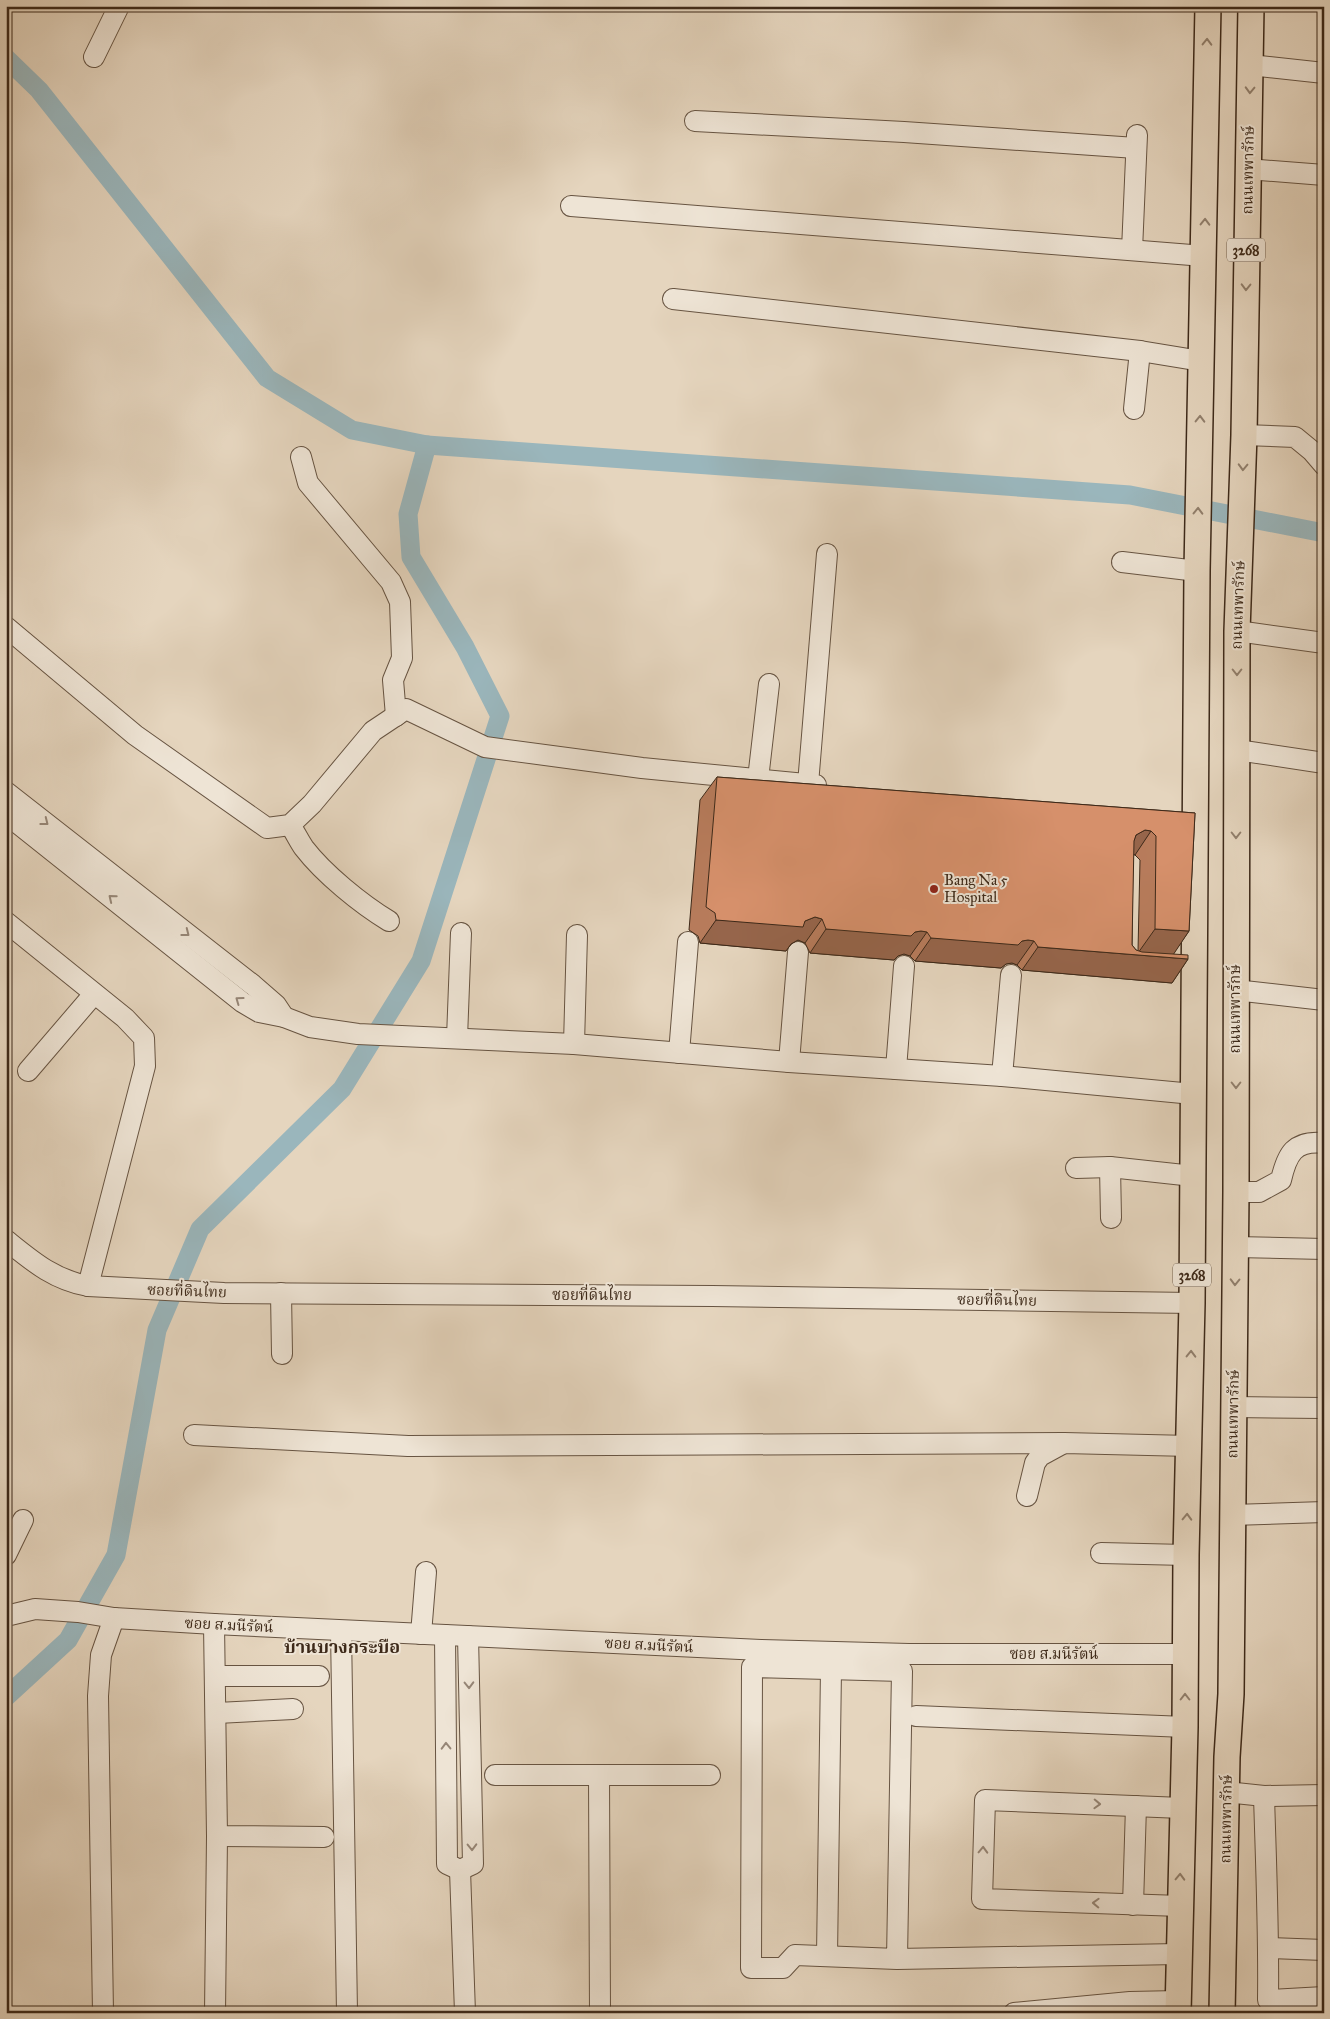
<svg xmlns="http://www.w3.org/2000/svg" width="1330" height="2019" viewBox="0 0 1330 2019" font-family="'IM FELL Great Primer','Noto Serif Thai',serif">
<rect width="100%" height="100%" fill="#e5d5be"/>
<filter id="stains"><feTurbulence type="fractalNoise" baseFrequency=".004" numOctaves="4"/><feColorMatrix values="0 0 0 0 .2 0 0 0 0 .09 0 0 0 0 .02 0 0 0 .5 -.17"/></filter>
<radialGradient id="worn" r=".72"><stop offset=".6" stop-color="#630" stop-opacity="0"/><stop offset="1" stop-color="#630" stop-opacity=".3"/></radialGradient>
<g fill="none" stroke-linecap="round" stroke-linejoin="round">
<g stroke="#9ab6bc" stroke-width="19">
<polyline points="6,58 39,90 267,378 352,430 427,445 1130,495 1324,533"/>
<polyline points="6,1697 68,1640 116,1555 157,1330 200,1229 342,1089 421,961 500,716 465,647 411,557 408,514 427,445"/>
</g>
<defs>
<g id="minor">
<polyline points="94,57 119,6"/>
<polyline points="1250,65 1324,73"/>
<polyline points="695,121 904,132 1136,148"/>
<polyline points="1247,169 1324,175"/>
<polyline points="571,206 1204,256"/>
<polyline points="1132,250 1137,135"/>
<polyline points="673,299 1140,351 1201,361"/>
<polyline points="1134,409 1140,351"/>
<polyline points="1244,435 1295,437 1312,451 1324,465"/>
<polyline points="301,457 308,483 391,582 400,602 402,658 393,680 396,716"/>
<polyline points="1122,562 1197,571"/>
<polyline points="6,627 135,735 267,828 290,825 312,804 373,731 406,709 485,747 642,768 816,785"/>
<polyline points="1237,631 1324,643"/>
<polyline points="1237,750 1324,763"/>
<polyline points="758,779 769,684"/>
<polyline points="808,784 827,554"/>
<polyline points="6,792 253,985 276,1005 284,1017"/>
<polyline points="6,814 242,1002 259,1012 284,1017 310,1027 358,1034 574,1044 789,1062 1002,1076 1193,1094"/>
<path d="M290 825C295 832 299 841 304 848 324 874 361 904 389 921"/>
<polyline points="6,922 125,1018 144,1038 145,1066 88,1286"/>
<polyline points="1235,990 1324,1000"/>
<polyline points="457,1038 461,933"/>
<polyline points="574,1044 577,935"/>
<polyline points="679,1053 688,942"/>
<polyline points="789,1062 798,952"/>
<polyline points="896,1069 904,966"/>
<polyline points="28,1071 94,994"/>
<polyline points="1002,1076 1011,975"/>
<polyline points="1110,1167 1111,1218"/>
<polyline points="1076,1168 1110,1167 1193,1176"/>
<path d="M1236 1192H1259L1281 1180C1287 1154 1294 1140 1324 1143"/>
<path d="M6 1240C32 1261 54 1280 88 1286L224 1293 712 1296 1192 1303"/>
<polyline points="1235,1247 1324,1249"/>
<polyline points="281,1293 282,1354"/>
<polyline points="1233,1407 1324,1408"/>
<polyline points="194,1435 408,1446 1064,1443 1190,1446"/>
<polyline points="1027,1496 1035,1463 1040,1456 1062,1444"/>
<polyline points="1232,1515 1324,1512"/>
<polyline points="1101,1553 1186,1555"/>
<polyline points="6,1555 23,1520"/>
<polyline points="6,1616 35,1609 78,1612 114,1618 214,1624 761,1650 909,1654 1185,1654"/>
<polyline points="214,1624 217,1836 324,1837"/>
<polyline points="341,1631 347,2013"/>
<polyline points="421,1634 426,1572"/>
<polyline points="445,1635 447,1864 460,1870 473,1864 468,1636"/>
<polyline points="215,1676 319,1676"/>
<polyline points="217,1713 293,1709"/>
<polyline points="916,1716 1185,1727"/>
<polyline points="495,1775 710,1775"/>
<polyline points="599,1776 600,2013"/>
<polyline points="1226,1792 1264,1796 1324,1795"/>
<path d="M1264 1796C1266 1864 1269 1932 1268 2000L1324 1997"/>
<polyline points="460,1870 465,2013"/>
<polyline points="1133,1905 1136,1806"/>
<polyline points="1180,1906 982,1899 985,1800 1182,1808"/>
<polyline points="1269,1948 1324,1950"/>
<polyline points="827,1956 831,1669"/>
<polyline points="897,1959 902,1671 752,1667 751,1968 783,1968 795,1955 897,1959 1178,1954"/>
<polyline points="103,2013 98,1696 101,1655 114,1618"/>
<polyline points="215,2013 217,1836"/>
<polyline points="1014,2013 1130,2002 1178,2001"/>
</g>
<g id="major">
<polyline points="1178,2013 1185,1727 1186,1555 1192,1303 1197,571 1208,6"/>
<polyline points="1222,2013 1227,1757 1231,1694 1236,1192 1237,631 1244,435 1251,6"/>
</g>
</defs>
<use href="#minor" stroke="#675442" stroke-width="22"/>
<use href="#major" stroke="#3d2919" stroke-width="28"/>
<use href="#minor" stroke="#eee4d5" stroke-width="20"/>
<use href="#major" stroke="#e5d5be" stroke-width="25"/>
</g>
<path fill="#b87c5c" stroke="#3d2919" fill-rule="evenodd" d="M717 777 1195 813 1189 931 1173 954 1188 959 1172 983 1022 970 1017 965 1012 963 1006 964 1001 968 915 961 910 956 904 954 898 956 894 960 810 953 805 943 798 940 791 944 786 951 700 943 698 936 689 930 700 800ZM1133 854 1135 855 1140 860 1138 951 1136 950 1132 945Z"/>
<g fill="#96654b" stroke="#3d2919">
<polygon points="1145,830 1151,831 1135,855 1129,853 1136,835"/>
<polygon points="815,917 822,919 805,943 798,940 791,944 786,951 700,943 716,920 805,921"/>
<polygon points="826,929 915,932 921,931 927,932 910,956 904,954 898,956 894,960 810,953"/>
<polygon points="1155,929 1189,931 1173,955 1138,953"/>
<polygon points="931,938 1022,941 1028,940 1034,941 1017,965 1012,963 1006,964 1001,968 915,961"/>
<polygon points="1038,947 1188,959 1172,983 1022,970"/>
</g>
<polygon fill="#d6906b" stroke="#3d2919" points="717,777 1195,813 1189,931 1155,929 1156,836 1151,831 1145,830 1136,835 1134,841 1132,945 1136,950 1142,952 1188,955 1188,959 1038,947 1034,941 1028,940 1022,941 1018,945 931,938 927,932 921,931 915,932 911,936 826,929 822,919 815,917 805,921 803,927 716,920 715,913 706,907"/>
<defs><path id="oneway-chevron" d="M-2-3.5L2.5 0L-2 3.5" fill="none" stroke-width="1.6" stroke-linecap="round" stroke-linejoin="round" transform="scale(1.25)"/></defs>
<g stroke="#917f6c">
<use href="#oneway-chevron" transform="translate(1207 42) rotate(-89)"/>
<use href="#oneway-chevron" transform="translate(1250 90) rotate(92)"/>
<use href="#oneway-chevron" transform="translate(1205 222) rotate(-89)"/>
<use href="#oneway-chevron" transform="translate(1246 287) rotate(91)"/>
<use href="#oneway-chevron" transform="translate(1200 419) rotate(-89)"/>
<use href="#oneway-chevron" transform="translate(1243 467) rotate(92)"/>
<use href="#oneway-chevron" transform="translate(1198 511) rotate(-89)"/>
<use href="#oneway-chevron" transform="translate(1237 672) rotate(90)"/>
<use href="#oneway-chevron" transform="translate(1236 835) rotate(90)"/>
<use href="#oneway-chevron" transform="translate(1236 1085) rotate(90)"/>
<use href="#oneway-chevron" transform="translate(1235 1282) rotate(91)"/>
<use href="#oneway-chevron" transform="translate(1191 1354) rotate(-89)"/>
<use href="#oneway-chevron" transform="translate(1187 1517) rotate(-88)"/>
<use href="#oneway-chevron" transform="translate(1185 1697) rotate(-90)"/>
<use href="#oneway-chevron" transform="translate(1180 1877) rotate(-88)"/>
</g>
<g stroke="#968677">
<use href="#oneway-chevron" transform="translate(45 822) rotate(38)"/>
<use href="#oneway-chevron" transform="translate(112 898) rotate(-141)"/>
<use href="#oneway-chevron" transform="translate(186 933) rotate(38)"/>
<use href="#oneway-chevron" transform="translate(239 1000) rotate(-144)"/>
<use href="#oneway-chevron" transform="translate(469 1685) rotate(89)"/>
<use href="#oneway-chevron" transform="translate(446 1746) rotate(-91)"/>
<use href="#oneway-chevron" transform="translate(1097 1804) rotate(2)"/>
<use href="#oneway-chevron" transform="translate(472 1847) rotate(89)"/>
<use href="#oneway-chevron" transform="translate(983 1850) rotate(-88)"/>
<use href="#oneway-chevron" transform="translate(1096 1903) rotate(-178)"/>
</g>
<circle fill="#8f2418" stroke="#eee4d5" stroke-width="2" cx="934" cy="889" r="5"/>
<g text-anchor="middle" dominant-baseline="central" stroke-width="4" stroke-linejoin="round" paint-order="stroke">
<g fill="#eee4d5" stroke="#726151" stroke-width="1">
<rect x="1227" y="238.5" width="38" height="23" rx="4"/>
<rect x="1173" y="1263.5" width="38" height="23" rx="4"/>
</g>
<g font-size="14" font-weight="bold" fill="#3d2919">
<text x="1246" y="250">3268</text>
<text x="1192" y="1275">3268</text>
</g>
<g font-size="15" fill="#3d2919" stroke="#eee4d5">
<text transform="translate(1248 170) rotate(-89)">ถนนเทพารักษ์</text>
<text transform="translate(1238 605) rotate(-88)">ถนนเทพารักษ์</text>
<text transform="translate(1235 1009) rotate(-90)">ถนนเทพารักษ์</text>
<text transform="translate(187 1291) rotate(2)">ซอยที่ดินไทย</text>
<text x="592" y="1295">ซอยที่ดินไทย</text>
<text transform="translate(997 1300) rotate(1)">ซอยที่ดินไทย</text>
<text transform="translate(1233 1414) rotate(-89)">ถนนเทพารักษ์</text>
<text transform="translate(229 1625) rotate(3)">ซอย ส.มนีรัตน์</text>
<text transform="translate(649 1645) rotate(3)">ซอย ส.มนีรัตน์</text>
<text x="1054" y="1654">ซอย ส.มนีรัตน์</text>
<text transform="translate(1226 1819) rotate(-89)">ถนนเทพารักษ์</text>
</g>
<g font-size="15" fill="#3d2919" stroke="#eee4d5" text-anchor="start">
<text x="944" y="880">Bang Na 5<tspan x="944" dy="17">Hospital</tspan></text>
</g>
<g font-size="18" font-weight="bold" fill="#3d2919" stroke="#eee4d5">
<text x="342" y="1647">บ้านบางกระบือ</text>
</g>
</g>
<rect width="1330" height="2019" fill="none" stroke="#e5d5be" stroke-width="25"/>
<rect x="8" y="8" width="1315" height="2004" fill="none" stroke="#3d2919" stroke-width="2.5"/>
<rect x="12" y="12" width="1305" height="1994" fill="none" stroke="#3d2919"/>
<rect width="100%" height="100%" filter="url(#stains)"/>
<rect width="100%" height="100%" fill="url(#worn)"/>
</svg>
